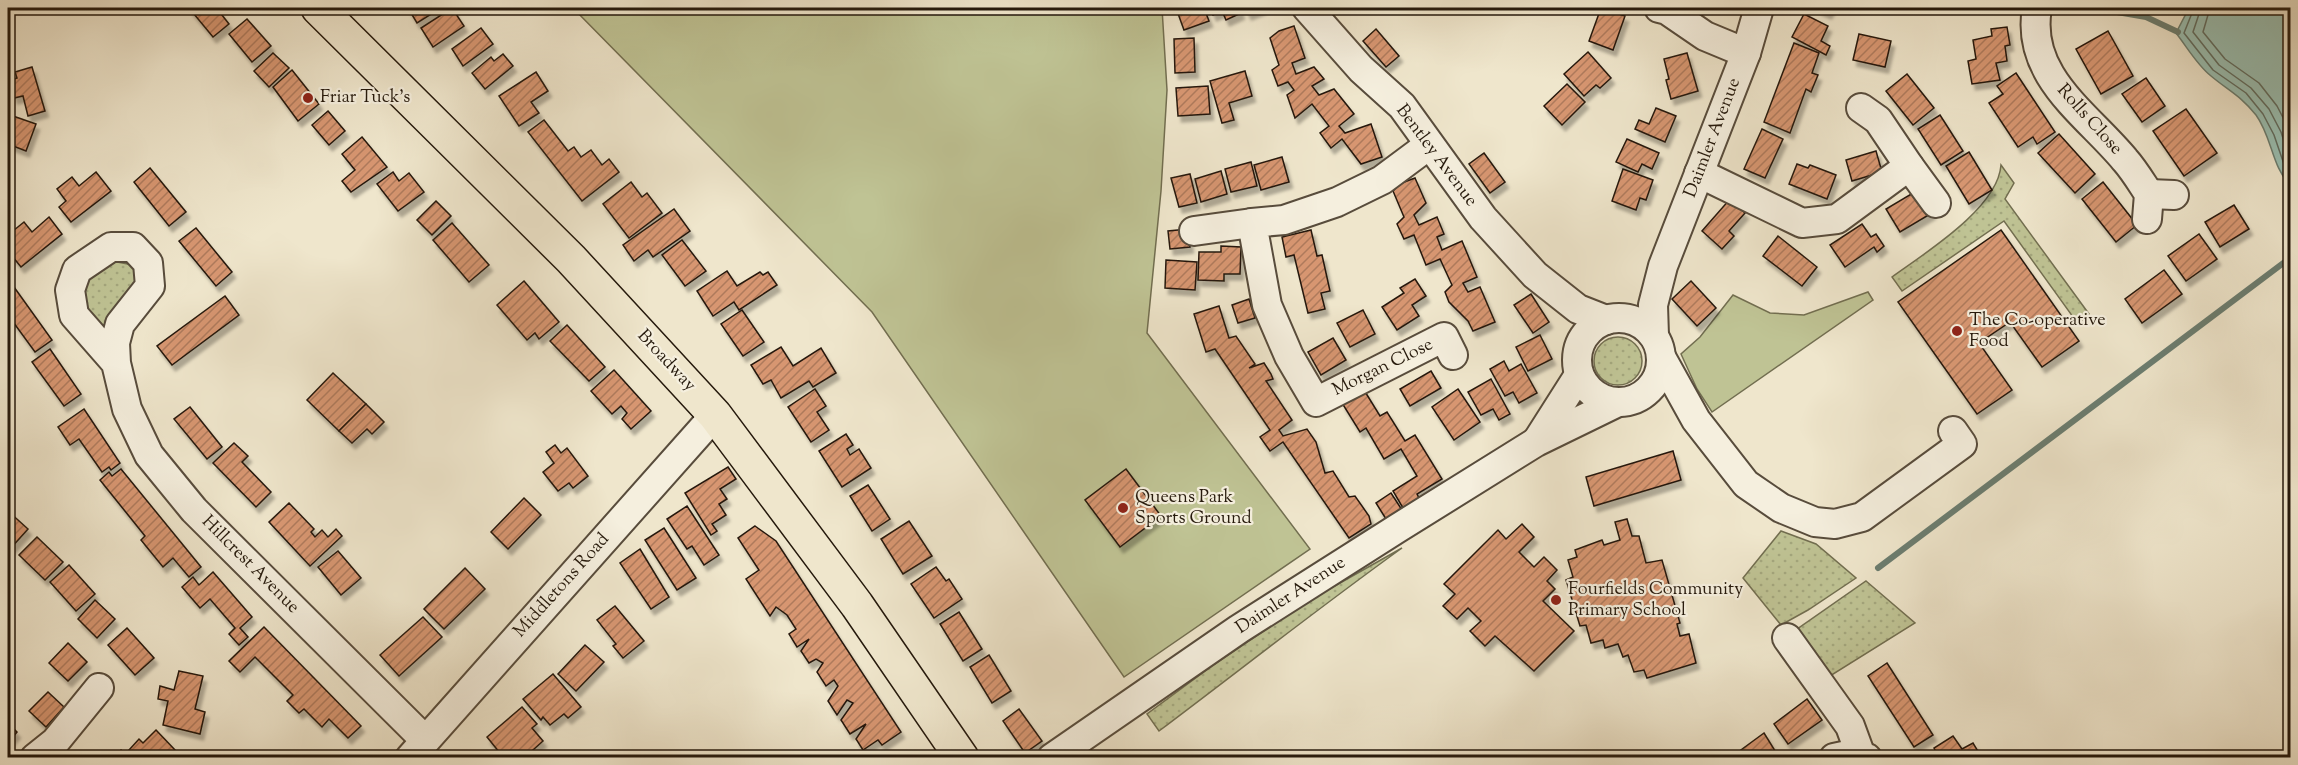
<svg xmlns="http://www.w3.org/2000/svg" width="2298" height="765" viewBox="0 0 2298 765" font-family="'Sorts Mill Goudy',serif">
<defs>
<pattern id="grass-dots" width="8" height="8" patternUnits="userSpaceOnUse" patternTransform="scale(1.5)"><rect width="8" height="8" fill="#bfc394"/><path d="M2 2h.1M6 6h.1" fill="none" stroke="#a4a77e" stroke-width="1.8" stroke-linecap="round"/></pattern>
<pattern id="building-hatch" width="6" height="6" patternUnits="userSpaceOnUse" patternTransform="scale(1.5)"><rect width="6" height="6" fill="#d79671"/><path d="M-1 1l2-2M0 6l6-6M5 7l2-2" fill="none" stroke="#ae7a5b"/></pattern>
<filter id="shadow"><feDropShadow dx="3.5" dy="6" stdDeviation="1.5" flood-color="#0004"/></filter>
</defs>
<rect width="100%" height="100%" fill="#efe6cc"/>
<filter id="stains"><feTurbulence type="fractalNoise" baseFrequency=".00333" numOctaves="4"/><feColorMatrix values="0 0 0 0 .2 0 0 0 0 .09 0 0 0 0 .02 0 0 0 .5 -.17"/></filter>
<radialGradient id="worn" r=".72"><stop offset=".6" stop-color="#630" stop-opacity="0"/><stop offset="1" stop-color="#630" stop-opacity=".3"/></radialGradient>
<g fill="url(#grass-dots)" stroke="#726e50" stroke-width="1.5">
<path d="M2001 165 2014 183 2005 199 2089 314 2078 324 2004 221 1902 291 1892 277C1925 253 1998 208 2001 165Z"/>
<polygon points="112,261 133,265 139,276 107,341 79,299 82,285"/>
<circle cx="1618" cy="361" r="24"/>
<polygon points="1781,531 1816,544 1856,578 1808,610 1781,625 1743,578"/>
<path d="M1402 548C1320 607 1240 670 1159 731L1147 714 1212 666 1308 601Z"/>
<polygon points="1866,581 1915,623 1830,676 1793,632"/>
</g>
<g fill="#bfc394" stroke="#726e50" stroke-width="1.5">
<polygon points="573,8 1162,8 1167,90 1161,191 1147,333 1310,549 1124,677 872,312"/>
<polygon points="1868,292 1873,300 1712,412 1697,389 1681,354 1700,337 1733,295 1770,313 1804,315"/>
</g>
<path fill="#9ac0b3" stroke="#6b7d70" stroke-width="1.5" d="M2189 8H2290V185C2272 167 2272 137 2256 115 2241 96 2229 91 2211 76 2197 65 2187 47 2176 33Z"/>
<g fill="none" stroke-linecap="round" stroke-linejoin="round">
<g stroke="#606c60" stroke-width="1.5">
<polyline points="2194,8 2184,33 2213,70 2246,93 2263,114 2274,135 2287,173 2290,177"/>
<polyline points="2201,8 2193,32 2219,65 2251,88 2269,109 2281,132 2290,160"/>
<polyline points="2210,8 2203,32 2225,59 2259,83 2277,106 2290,131"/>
</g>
<g stroke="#6b7d70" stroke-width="6">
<polyline points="2094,8 2146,17 2178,32"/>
<polyline points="1878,568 2290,258"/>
</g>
</g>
<g fill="url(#building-hatch)" stroke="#25190c" stroke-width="1.5" filter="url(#shadow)">
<polygon points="189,8 220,8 218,10 229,24 213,37"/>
<polygon points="408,8 441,8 417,23"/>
<polygon points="452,8 464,26 433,47 421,28"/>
<polygon points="1176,8 1204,8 1209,21 1184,30"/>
<polygon points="1210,8 1239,8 1241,13 1226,20 1222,11 1213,15"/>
<polygon points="1245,8 1263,8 1248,14"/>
<polygon points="1601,8 1625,16 1613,50 1589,41"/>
<polygon points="1817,8 1831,8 1828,13"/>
<polygon points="1804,14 1828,26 1821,41 1830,46 1826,55 1792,37"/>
<polygon points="247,19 271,46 252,62 229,34"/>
<polygon points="1294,26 1305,58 1292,63 1296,74 1314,67 1324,79 1312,86 1319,95 1334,89 1354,114 1339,126 1345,133 1371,124 1382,157 1361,164 1342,139 1331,148 1320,133 1329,126 1312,104 1295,118 1287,95 1294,90 1288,82 1278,86 1272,70 1279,65 1270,38 1279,31"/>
<polygon points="2007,27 2010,45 2005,46 2007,61 1996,63 2000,80 1972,84 1968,61 1976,59 1973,40 1992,36 1991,29"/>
<polygon points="481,28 493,44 463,66 452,49"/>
<polygon points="1376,29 1399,56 1386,67 1363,41"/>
<polygon points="2108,31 2133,76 2101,94 2076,49"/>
<polygon points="1859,34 1891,41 1885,67 1853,60"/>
<polygon points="1194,38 1195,72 1175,73 1174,39"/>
<polygon points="1794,43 1819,53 1812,73 1818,75 1811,92 1806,89 1790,133 1764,122"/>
<polygon points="1588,52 1611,78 1600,88 1596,85 1584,96 1564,74"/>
<polygon points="273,53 289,68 269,87 254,71"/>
<polygon points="1687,53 1698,91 1671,99 1666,80 1669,79 1664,59"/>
<polygon points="503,54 513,66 485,89 472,73 491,57 494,61"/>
<polygon points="32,67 45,111 28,116 23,96 14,98 10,85 8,85 8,75 9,74 11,80 17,78 15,72"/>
<polygon points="292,70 319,104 298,121 273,87"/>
<polygon points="1245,71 1252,96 1229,103 1234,120 1222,123 1210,81"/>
<polygon points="536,72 548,91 531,102 539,113 519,126 499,96"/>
<polygon points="2016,73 2055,132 2037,144 2033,137 2018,147 1989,103 2003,94 1997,86"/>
<polygon points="1907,74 1934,108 1913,125 1886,91"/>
<polygon points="2146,78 2165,106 2142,122 2122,94"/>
<polygon points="1567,84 1585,102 1562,125 1544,106"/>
<polygon points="1208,86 1210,114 1178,116 1176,88"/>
<polygon points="1656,108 1676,116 1665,142 1635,129 1639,120 1649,124"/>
<polygon points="2186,109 2217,153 2184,176 2153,131"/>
<polygon points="328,111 345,131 329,145 312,125"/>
<polygon points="1940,115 1963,151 1941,165 1918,129"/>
<polygon points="13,116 36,124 26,151 8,144 8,130"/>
<polygon points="544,120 568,151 574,147 581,157 591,150 602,165 609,159 619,172 582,201 528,132"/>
<polygon points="1762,129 1783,139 1765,178 1744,169"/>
<polygon points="2059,134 2095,174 2075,193 2038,153"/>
<polygon points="362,137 387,167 351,192 342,181 355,170 342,154"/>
<polygon points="1627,139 1659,153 1652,169 1642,164 1638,172 1616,162"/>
<polygon points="1876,151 1882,172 1852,181 1846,160"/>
<polygon points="1969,152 1992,190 1969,204 1946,166"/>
<polygon points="1484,153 1505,182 1490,193 1469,164"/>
<polygon points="1282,157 1289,182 1261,190 1254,165"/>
<polygon points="1251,162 1257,186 1231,192 1225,169"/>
<polygon points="1797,164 1808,168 1810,165 1836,175 1827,199 1789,184"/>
<polygon points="150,168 186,212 169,226 134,182"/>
<polygon points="1623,169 1653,180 1646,200 1640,198 1636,210 1612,201"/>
<polygon points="1221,171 1227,194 1201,202 1195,179"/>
<polygon points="96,172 111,191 71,222 59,207 66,201 57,189 72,177 79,186"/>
<polygon points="393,172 399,181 409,173 424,192 398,211 377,184"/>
<polygon points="1190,174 1197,203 1179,207 1171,178"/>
<polygon points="1415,178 1426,203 1414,215 1419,225 1437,217 1444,234 1437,237 1442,250 1462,241 1477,277 1463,283 1468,292 1480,287 1495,322 1473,331 1468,321 1449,302 1445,292 1452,285 1440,259 1426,265 1414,235 1404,239 1397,224 1404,217 1393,191 1399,184"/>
<polygon points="631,182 642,197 647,193 662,213 629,238 603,204"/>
<polygon points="2103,182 2137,225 2116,242 2082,199"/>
<polygon points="1918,190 1932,213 1900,232 1886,209"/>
<polygon points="1730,199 1745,213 1729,231 1734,236 1722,249 1702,231"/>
<polygon points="436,201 451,216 432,235 417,220"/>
<polygon points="2234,205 2249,229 2220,247 2205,222"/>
<polygon points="674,209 690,231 653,257 648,250 634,261 623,245"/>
<polygon points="49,217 62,234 21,267 8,251 8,235 24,222 32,232"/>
<polygon points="452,223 489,265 469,282 433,240"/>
<polygon points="1862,224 1871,237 1876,234 1884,246 1877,252 1874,247 1845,267 1830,245"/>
<polygon points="196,228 232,272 216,286 179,241"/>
<polygon points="1188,229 1190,247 1170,249 1168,231"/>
<polygon points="1311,230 1317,256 1322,255 1330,291 1321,293 1325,309 1308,313 1294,255 1286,257 1282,237"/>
<polygon points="2001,230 2079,341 2042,367 2010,322 1979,343 2012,390 1977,414 1898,302"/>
<polygon points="2199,234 2217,259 2186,281 2168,256"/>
<polygon points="1778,236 1817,267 1802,286 1763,256"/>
<polygon points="682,240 706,271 685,286 662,255"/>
<polygon points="1221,246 1241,247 1240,274 1224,274 1224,281 1198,280 1199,252 1221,252"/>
<polygon points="1166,260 1197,262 1195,290 1165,288"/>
<polygon points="2164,270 2182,294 2142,323 2125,299"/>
<polygon points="727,271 737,286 760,272 763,275 768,272 777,285 739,310 734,302 713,316 697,291"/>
<polygon points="1415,279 1426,296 1412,305 1419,316 1397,330 1382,307 1404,293 1400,288"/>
<polygon points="524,281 559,322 539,339 535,333 527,340 497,305"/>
<polygon points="1691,281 1716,308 1697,326 1672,299"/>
<polygon points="14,287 52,340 35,352 8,315 8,292"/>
<polygon points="1531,294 1549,322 1533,333 1514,305"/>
<polygon points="225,296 239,315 172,365 157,346"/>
<polygon points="1249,299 1255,318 1238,323 1232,305"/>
<polygon points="1219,306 1229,338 1236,336 1255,364 1249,368 1264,363 1271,374 1273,379 1266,381 1292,420 1279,430 1283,436 1307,429 1316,442 1325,473 1333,471 1349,497 1355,496 1369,516 1371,524 1349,538 1283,442 1270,451 1260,437 1270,430 1215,349 1206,352 1194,314"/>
<polygon points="742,310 764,342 743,356 721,324"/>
<polygon points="1363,310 1375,334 1350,347 1337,323"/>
<polygon points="567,325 605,367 589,381 550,341"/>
<polygon points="1540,335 1552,359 1528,371 1516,347"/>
<polygon points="1333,338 1346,360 1321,375 1308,352"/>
<polygon points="781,347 793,366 821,348 836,373 813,387 809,381 781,398 771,380 763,384 751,365"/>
<polygon points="50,349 81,394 64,406 32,362"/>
<polygon points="1504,361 1509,371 1521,364 1537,393 1519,403 1513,392 1505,396 1490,369"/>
<polygon points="614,370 651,411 631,429 622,419 627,413 621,406 612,414 591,391"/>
<polygon points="1431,371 1441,388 1410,406 1400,389"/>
<polygon points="333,373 366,404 339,431 307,400"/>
<polygon points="1491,379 1510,414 1499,420 1493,409 1481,415 1468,392"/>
<polygon points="815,389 826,406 817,412 829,430 811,442 788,407"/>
<polygon points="1458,389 1480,422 1454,440 1432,407"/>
<polygon points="1364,390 1380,416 1387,412 1405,441 1415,435 1442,479 1417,494 1419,498 1403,508 1393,491 1417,476 1401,449 1384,459 1366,428 1360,432 1342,403"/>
<polygon points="366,404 384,422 372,434 367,429 352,443 339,431"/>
<polygon points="190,407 222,447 207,459 174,419"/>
<polygon points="84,409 120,463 111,470 109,467 102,472 79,439 70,445 58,427"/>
<polygon points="846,434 853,445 847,449 850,455 859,449 871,468 842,487 819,451"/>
<polygon points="234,443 248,456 242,462 271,492 256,507 213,463"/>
<polygon points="555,445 561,453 567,448 588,476 573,488 569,483 558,491 543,472 554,463 546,452"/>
<polygon points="1673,451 1681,480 1594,506 1586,477"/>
<polygon points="728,467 736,479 720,489 727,499 719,504 726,515 712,524 717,531 711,535 685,493"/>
<polygon points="121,469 201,567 189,577 173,558 163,567 141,540 145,536 100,480 109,472 112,476"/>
<polygon points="1126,469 1161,516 1120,547 1085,500"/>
<polygon points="868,485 890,519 872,531 850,496"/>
<polygon points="1391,493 1402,510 1386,519 1376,503"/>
<polygon points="524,498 541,515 508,549 491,532"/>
<polygon points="289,503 314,529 311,532 315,537 322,530 328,537 336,529 342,536 310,566 269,522"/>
<polygon points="687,506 719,555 704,565 692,546 687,549 667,519"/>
<polygon points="8,511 28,529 11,548 8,545"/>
<polygon points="1627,519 1632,536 1639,536 1646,563 1662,560 1680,623 1677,624 1680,636 1689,634 1696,663 1647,678 1644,670 1634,672 1628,655 1623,657 1618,644 1605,648 1603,640 1591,643 1586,625 1580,626 1566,580 1573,577 1568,560 1577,557 1575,550 1602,540 1604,545 1620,540 1615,522"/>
<polygon points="909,521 932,556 903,574 881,539"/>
<polygon points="1522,524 1534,537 1519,552 1534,567 1544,557 1557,570 1547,581 1555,589 1543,601 1574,631 1534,671 1495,636 1485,646 1470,631 1481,621 1468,608 1457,619 1443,606 1455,594 1444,584 1498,530 1506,539"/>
<polygon points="755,526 776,541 901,732 882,745 878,740 863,750 856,739 866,724 850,734 841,720 853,703 847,700 837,715 828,701 838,686 834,680 826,686 817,672 823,663 816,659 809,663 801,651 809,639 797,647 789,634 796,629 787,615 776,607 770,616 746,579 759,570 738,538"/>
<polygon points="664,528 696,578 677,590 645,540"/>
<polygon points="37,537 63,562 45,580 19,555"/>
<polygon points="640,549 669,597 651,609 620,563"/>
<polygon points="338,551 361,578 341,595 318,567"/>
<polygon points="69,565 95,594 76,611 50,582"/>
<polygon points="936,567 946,581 949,579 962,599 934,618 911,584"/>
<polygon points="465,568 485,589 444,629 424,609"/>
<polygon points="213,572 252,617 240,628 248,637 239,645 229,634 235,628 210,599 200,608 182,587 193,577 199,585"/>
<polygon points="95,600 115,619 97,638 78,619"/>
<polygon points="615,606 644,641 623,658 613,646 616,644 597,620"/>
<polygon points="959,612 982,649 963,661 940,624"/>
<polygon points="423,617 442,637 399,676 380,655"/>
<polygon points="264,627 361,726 348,738 329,719 322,727 304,709 299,713 287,701 293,695 255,657 240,672 229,661"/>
<polygon points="127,628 154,658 135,675 108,645"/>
<polygon points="68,643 87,662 68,681 49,663"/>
<polygon points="585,645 604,662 576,691 558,674"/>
<polygon points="989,655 1011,691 992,703 970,667"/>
<polygon points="1887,663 1933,735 1914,747 1868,676"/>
<polygon points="179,671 203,676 195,709 205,712 200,734 163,725 168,701 158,699 160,686 174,690"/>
<polygon points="553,674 581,707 568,718 564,714 550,725 543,717 541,720 523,699"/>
<polygon points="48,692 64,707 46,727 29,711"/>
<polygon points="1807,699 1822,720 1788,744 1774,724"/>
<polygon points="522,707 537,724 532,728 543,741 524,758 504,758 487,737"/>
<polygon points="1019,709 1042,741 1025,753 1003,721"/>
<polygon points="8,723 17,732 8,743"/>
<polygon points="156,730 176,751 169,758 136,758 129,750 139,739 143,743"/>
<polygon points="1764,733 1777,754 1771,758 1730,758"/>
<polygon points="1953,736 1962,749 1973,743 1982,758 1939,758 1934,748"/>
<polygon points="121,750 128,758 113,758"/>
</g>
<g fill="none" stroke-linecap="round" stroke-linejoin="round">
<defs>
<g id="minor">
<polyline points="1307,8 1361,69 1402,106 1483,218 1535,275 1578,309 1606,320"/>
<polyline points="1659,8 1667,10 1705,36 1746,53"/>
<path d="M2037 8C2025 76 2087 114 2125 160 2134 170 2141 182 2149 194L2147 219"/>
<polyline points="1861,108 1878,120 1909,166"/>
<polyline points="1429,145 1382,180 1337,202 1284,220 1252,223 1267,305 1289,356 1316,402 1444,337 1453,355"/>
<polyline points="1699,173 1802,223 1837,219 1909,166 1936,203"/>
<polyline points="2149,194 2174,195"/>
<polyline points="1194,231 1252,223"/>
<circle cx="1619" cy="360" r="42"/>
<polyline points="1654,336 1653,305 1663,266 1746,53 1759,8"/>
<polyline points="1661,357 1696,420 1746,484 1781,508 1815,522 1835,524 1862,517 1962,444 1953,431"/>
<polyline points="116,363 74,315 70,290 77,270 111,247 133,247 148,263 150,286 120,324 115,343 116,363 127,409 149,455 194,510 425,740"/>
<polyline points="1537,441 1579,375"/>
<polyline points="1787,638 1850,726 1861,756"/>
<polyline points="35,758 55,742 99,688"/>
<polyline points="410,758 715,415"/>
<polyline points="1052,758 1239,629 1398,528 1536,442 1618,402"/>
<polyline points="1834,758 1848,755 1867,758"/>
</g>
<polyline id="major" points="318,8 571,259 715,415 857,605 962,758"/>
</defs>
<use href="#minor" stroke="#584c3c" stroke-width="32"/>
<use href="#major" stroke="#25190c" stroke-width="36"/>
<use href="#minor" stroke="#f5efde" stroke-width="28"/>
<use href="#major" stroke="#efe6cc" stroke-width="33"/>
</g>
<g fill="#8f2418" stroke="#f5efde" stroke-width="2">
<circle cx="308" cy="98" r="6"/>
<circle cx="1957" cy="331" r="6"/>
<circle cx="1123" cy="508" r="6"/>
<circle cx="1556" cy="600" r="6"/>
</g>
<g text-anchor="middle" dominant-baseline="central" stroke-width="4.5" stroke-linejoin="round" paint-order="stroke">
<g font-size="18" fill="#25190c" stroke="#f5efde" text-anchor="start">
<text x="320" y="98">Friar Tuck's</text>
<text x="1969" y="321">The Co-operative<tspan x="1969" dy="21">Food</tspan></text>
<text x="1135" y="498">Queens Park<tspan x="1135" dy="21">Sports Ground</tspan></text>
<text x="1568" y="590">Fourfields Community<tspan x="1568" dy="21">Primary School</tspan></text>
</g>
<g font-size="18" fill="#25190c" stroke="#f5efde">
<text transform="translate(2089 120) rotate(48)">Rolls Close</text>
<text transform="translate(1713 138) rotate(-69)">Daimler Avenue</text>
<text transform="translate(1436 156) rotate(53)">Bentley Avenue</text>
<text transform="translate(666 361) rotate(47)">Broadway</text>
<text transform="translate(1383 368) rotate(-26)">Morgan Close</text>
<text transform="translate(250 565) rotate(45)">Hillcrest Avenue</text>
<text transform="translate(562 586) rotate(-48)">Middletons Road</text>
<text transform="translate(1291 596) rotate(-33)">Daimler Avenue</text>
</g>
</g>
<rect width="2298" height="765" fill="none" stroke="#efe6cc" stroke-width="30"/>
<rect x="9" y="9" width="2280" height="747" fill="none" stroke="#25190c" stroke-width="3"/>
<rect x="15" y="15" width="2268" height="735" fill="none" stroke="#25190c" stroke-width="1.5"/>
<rect width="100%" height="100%" filter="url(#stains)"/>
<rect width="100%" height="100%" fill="url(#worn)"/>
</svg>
